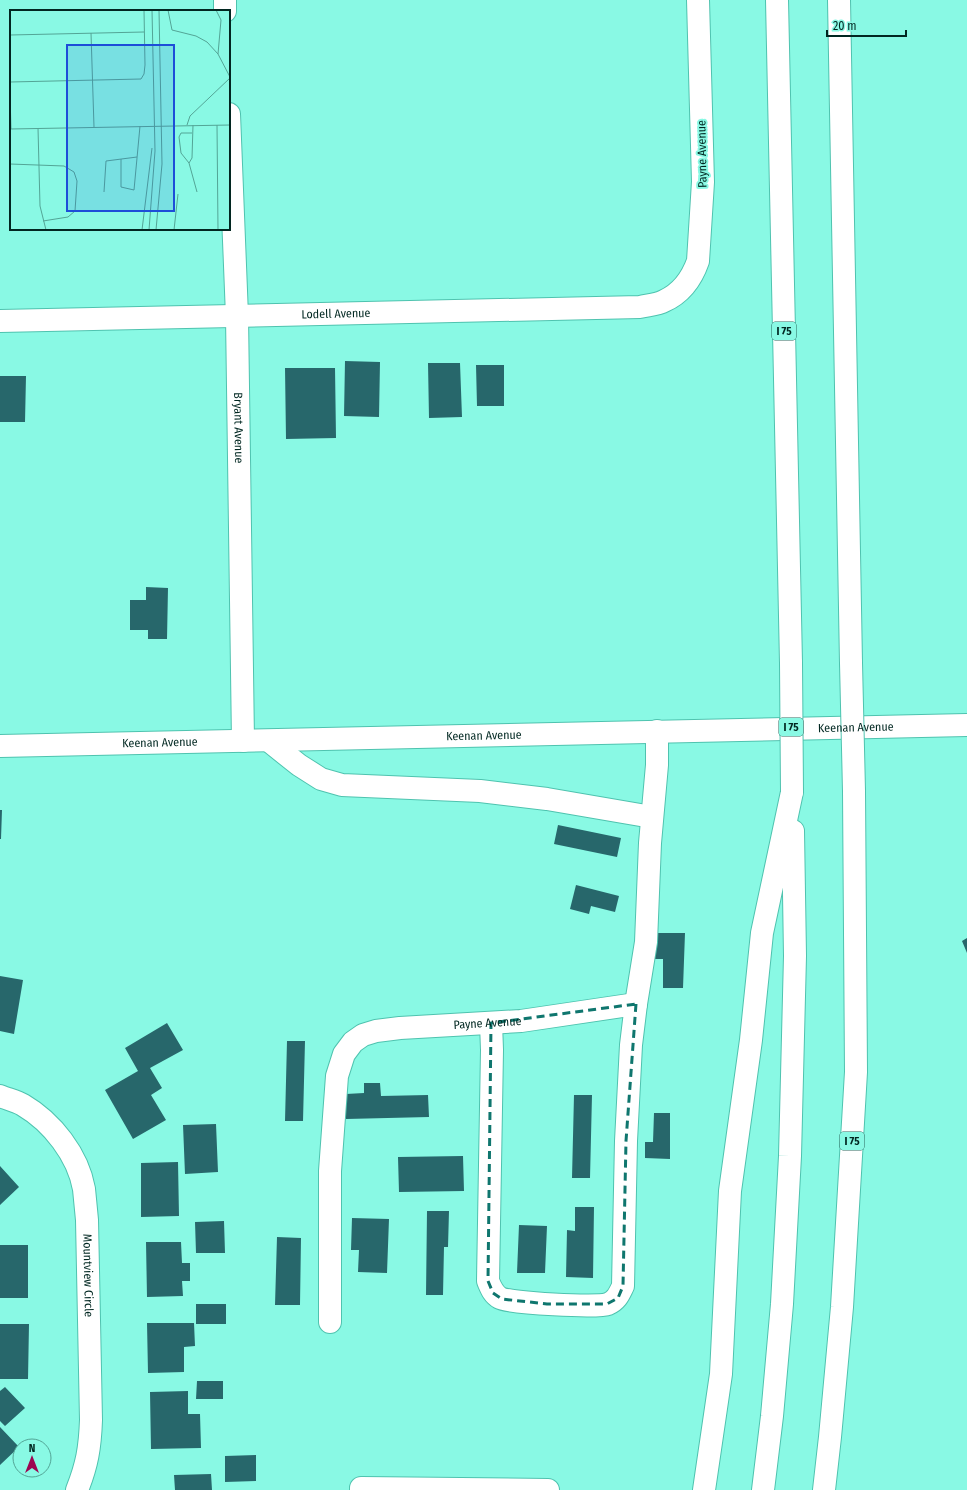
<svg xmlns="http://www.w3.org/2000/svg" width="967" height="1490" font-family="'Fira Sans Condensed',sans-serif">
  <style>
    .building { fill: #27676b }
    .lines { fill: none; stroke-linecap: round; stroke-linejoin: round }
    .minor-casing { stroke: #4fc3af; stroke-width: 24 }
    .highway-casing { stroke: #4fc3af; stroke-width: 24 }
    .minor { stroke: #fff; stroke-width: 22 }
    .highway { stroke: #fff; stroke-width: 22 }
    .highway-bridge-casing { stroke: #4fc3af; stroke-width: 24; stroke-linecap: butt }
    .highway-bridge { stroke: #fff; stroke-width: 22 }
    .marked { fill: none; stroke: #0f766e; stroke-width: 3; stroke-dasharray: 8 5; stroke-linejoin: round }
    .labels { text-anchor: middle; stroke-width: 4; stroke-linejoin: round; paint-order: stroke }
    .shield { fill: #89f9e4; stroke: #2a665c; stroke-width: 1 }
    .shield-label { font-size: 11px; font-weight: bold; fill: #012721 }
    .street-label { font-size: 12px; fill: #012721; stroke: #89f9e4 }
    .inset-road { fill: none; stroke: #53a596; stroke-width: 1 }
    .view { fill: #1d4ed8; fill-opacity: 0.15; stroke: #1d4ed8; stroke-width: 2 }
    .inset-edge { fill: none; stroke: #012721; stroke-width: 2 }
  </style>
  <rect width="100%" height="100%" fill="#89f9e4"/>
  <path class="building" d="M345 361 380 362 379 417 344 416Z
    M428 363H460L462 417 429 418Z
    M476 365H504V406H477Z
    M285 368H335L336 438 286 439Z
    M0 376H26L25 422H0Z
    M146 587 168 588 167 639H148V630H130V600H146Z
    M0 810H2L1 839H0Z
    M558 825 621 838 617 857 554 844Z
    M576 885 619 896 615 912 591 906 589 914 570 909Z
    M654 933H685L683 988H663V959H653Z
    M967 938V953L962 941Z
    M0 976 23 980 14 1034 0 1031Z
    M167 1023 183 1050 150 1068 162 1088 151 1095 166 1120 133 1139 105 1090 138 1071 125 1048Z
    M287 1041H305L303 1121H285Z
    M364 1083H380L381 1096 428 1095 429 1117 346 1119V1094L364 1093Z
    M574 1095H592L590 1178H572Z
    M654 1113H670V1159L645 1158V1142H653Z
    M216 1124 218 1172 185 1174 183 1125Z
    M463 1156 464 1191 399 1192 398 1157Z
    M178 1162 179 1216 141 1217V1163Z
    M0 1166 19 1187 0 1205Z
    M575 1207H594L593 1278 566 1277 567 1230 575 1231Z
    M427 1211H449L448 1247H444L443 1295H426Z
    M352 1218 389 1219 387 1273 358 1272 359 1250H351Z
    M224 1221 225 1253H196L195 1222Z
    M519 1225 547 1226 545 1273H517Z
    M277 1237 301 1238 300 1305H275Z
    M146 1242H181L182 1263H190V1281H182L183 1296 147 1297Z
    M0 1245H28V1298H0Z
    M196 1304H226V1324H196Z
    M147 1323H194L195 1346 184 1347V1372L148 1373Z
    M0 1324H29L28 1379H0Z
    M197 1381H223V1399H196Z
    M5 1387 25 1408 5 1426 0 1421V1391Z
    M188 1391V1414H200L201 1448 151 1449 150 1392Z
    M0 1427 19 1447 0 1465Z
    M256 1455V1481L225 1482V1456Z
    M211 1474 212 1490H175L174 1475Z"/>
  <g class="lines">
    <defs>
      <g id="minor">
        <path d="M225 0V11"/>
        <path id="s1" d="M229 114 237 316 243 741"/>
        <path id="s2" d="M0 321 640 307C647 305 657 305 664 301 682 293 692 278 698 261L703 182 698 0"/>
        <path d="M269 741 299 765 321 779 342 785 480 791 547 799 652 817"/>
        <path id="s3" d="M0 746 967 725"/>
        <path d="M491 1023 492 1050 488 1281C491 1288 493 1294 500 1298 509 1303 598 1308 608 1304 617 1300 619 1294 623 1286L626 1141 631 1045 636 1004 646 942 650 843 657 765V731"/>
        <path id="s4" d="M0 1096C7 1099 16 1101 23 1105 52 1122 78 1155 84 1189 85 1199 86 1210 87 1220L91 1420C90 1448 87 1465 77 1490"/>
        <path id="s5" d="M330 1322V1171L337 1076 344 1054 353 1042 363 1035 376 1031 400 1028 521 1021 636 1004"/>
        <path d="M361 1490V1488L548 1490"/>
      </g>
      <path id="highway" d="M777 0 791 663
        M839 0 851 663
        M704 1490 721 1374 730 1191 751 1040 762 933 792 792
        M763 1490 772 1416 782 1304 790 1156 795 956 793 831
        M824 1490 830 1437 842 1307 856 1072 854 791"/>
    </defs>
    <use href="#minor" class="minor-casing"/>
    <use href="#highway" class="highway-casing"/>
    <use href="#minor" class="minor"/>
    <use href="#highway" class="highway"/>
    <defs>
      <path id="highway-bridge" d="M791 663 792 792
        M851 663 854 791"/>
    </defs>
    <use href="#highway-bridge" class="highway-bridge-casing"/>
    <use href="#highway-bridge" class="highway-bridge"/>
  </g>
  <path class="marked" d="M636 1004 626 1141 623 1286 618 1298 607 1304H547L502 1299 493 1293 488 1281 491 1023Z"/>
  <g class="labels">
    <g class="shield">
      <rect x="772" y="322" width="24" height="18" rx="3"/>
      <rect x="779" y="718" width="24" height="18" rx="3"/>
      <rect x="840" y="1132" width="24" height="18" rx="3"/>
    </g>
    <g class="shield-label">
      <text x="784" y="335">I 75</text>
      <text x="791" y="731">I 75</text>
      <text x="852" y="1145">I 75</text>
    </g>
    <g class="street-label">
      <text transform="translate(702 154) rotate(-91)" y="4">Payne Avenue</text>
      <text dy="4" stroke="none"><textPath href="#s2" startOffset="336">Lodell Avenue</textPath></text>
      <text dy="4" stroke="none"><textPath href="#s1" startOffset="314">Bryant Avenue</textPath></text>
      <text dy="4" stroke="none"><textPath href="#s3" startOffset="856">Keenan Avenue</textPath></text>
      <text dy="4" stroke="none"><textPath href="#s3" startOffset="484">Keenan Avenue</textPath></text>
      <text dy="4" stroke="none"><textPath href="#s3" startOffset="160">Keenan Avenue</textPath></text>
      <text dy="4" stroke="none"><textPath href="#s5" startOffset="422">Payne Avenue</textPath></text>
      <text dy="4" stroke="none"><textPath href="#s4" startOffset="218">Mountview Circle</textPath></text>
    </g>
  </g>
  <g transform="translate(10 10)">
    <rect width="220" height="220" fill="#89f9e4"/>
    <path class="inset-road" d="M158 0 162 20 186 26 197 32 208 44 220 67M206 0 211 10 208 44M81 23 84 117M0 25 134 22M0 72 131 69 134 64 135 55 134 0M0 85 1 119M177 115 180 106 220 68M183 115 182 148 179 153 187 182M207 115 208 220M28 118 30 196 36 220M0 119 220 115M111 149V177L124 180 130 116M179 153 171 143 169 127 171 123H182M0 154 54 156 64 162 67 171 65 201 58 207 33 211M94 182 96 151 127 147M132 220 142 138M139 220 145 141 142 0M146 220 152 154 149 0M164 220 168 184"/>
    <path class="view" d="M57 35H164V201H57Z"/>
    <rect width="220" height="220" class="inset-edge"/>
  </g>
  <g transform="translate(32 1458)"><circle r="19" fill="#89f9e4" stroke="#53a596"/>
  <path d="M0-3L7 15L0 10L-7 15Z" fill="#9c0551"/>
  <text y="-6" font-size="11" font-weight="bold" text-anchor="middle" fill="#012721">N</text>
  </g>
  <path d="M827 30v6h79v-6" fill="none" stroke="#012721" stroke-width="2"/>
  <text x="833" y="30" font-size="12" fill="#012721" stroke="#89f9e4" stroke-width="3" paint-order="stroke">20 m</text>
</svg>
